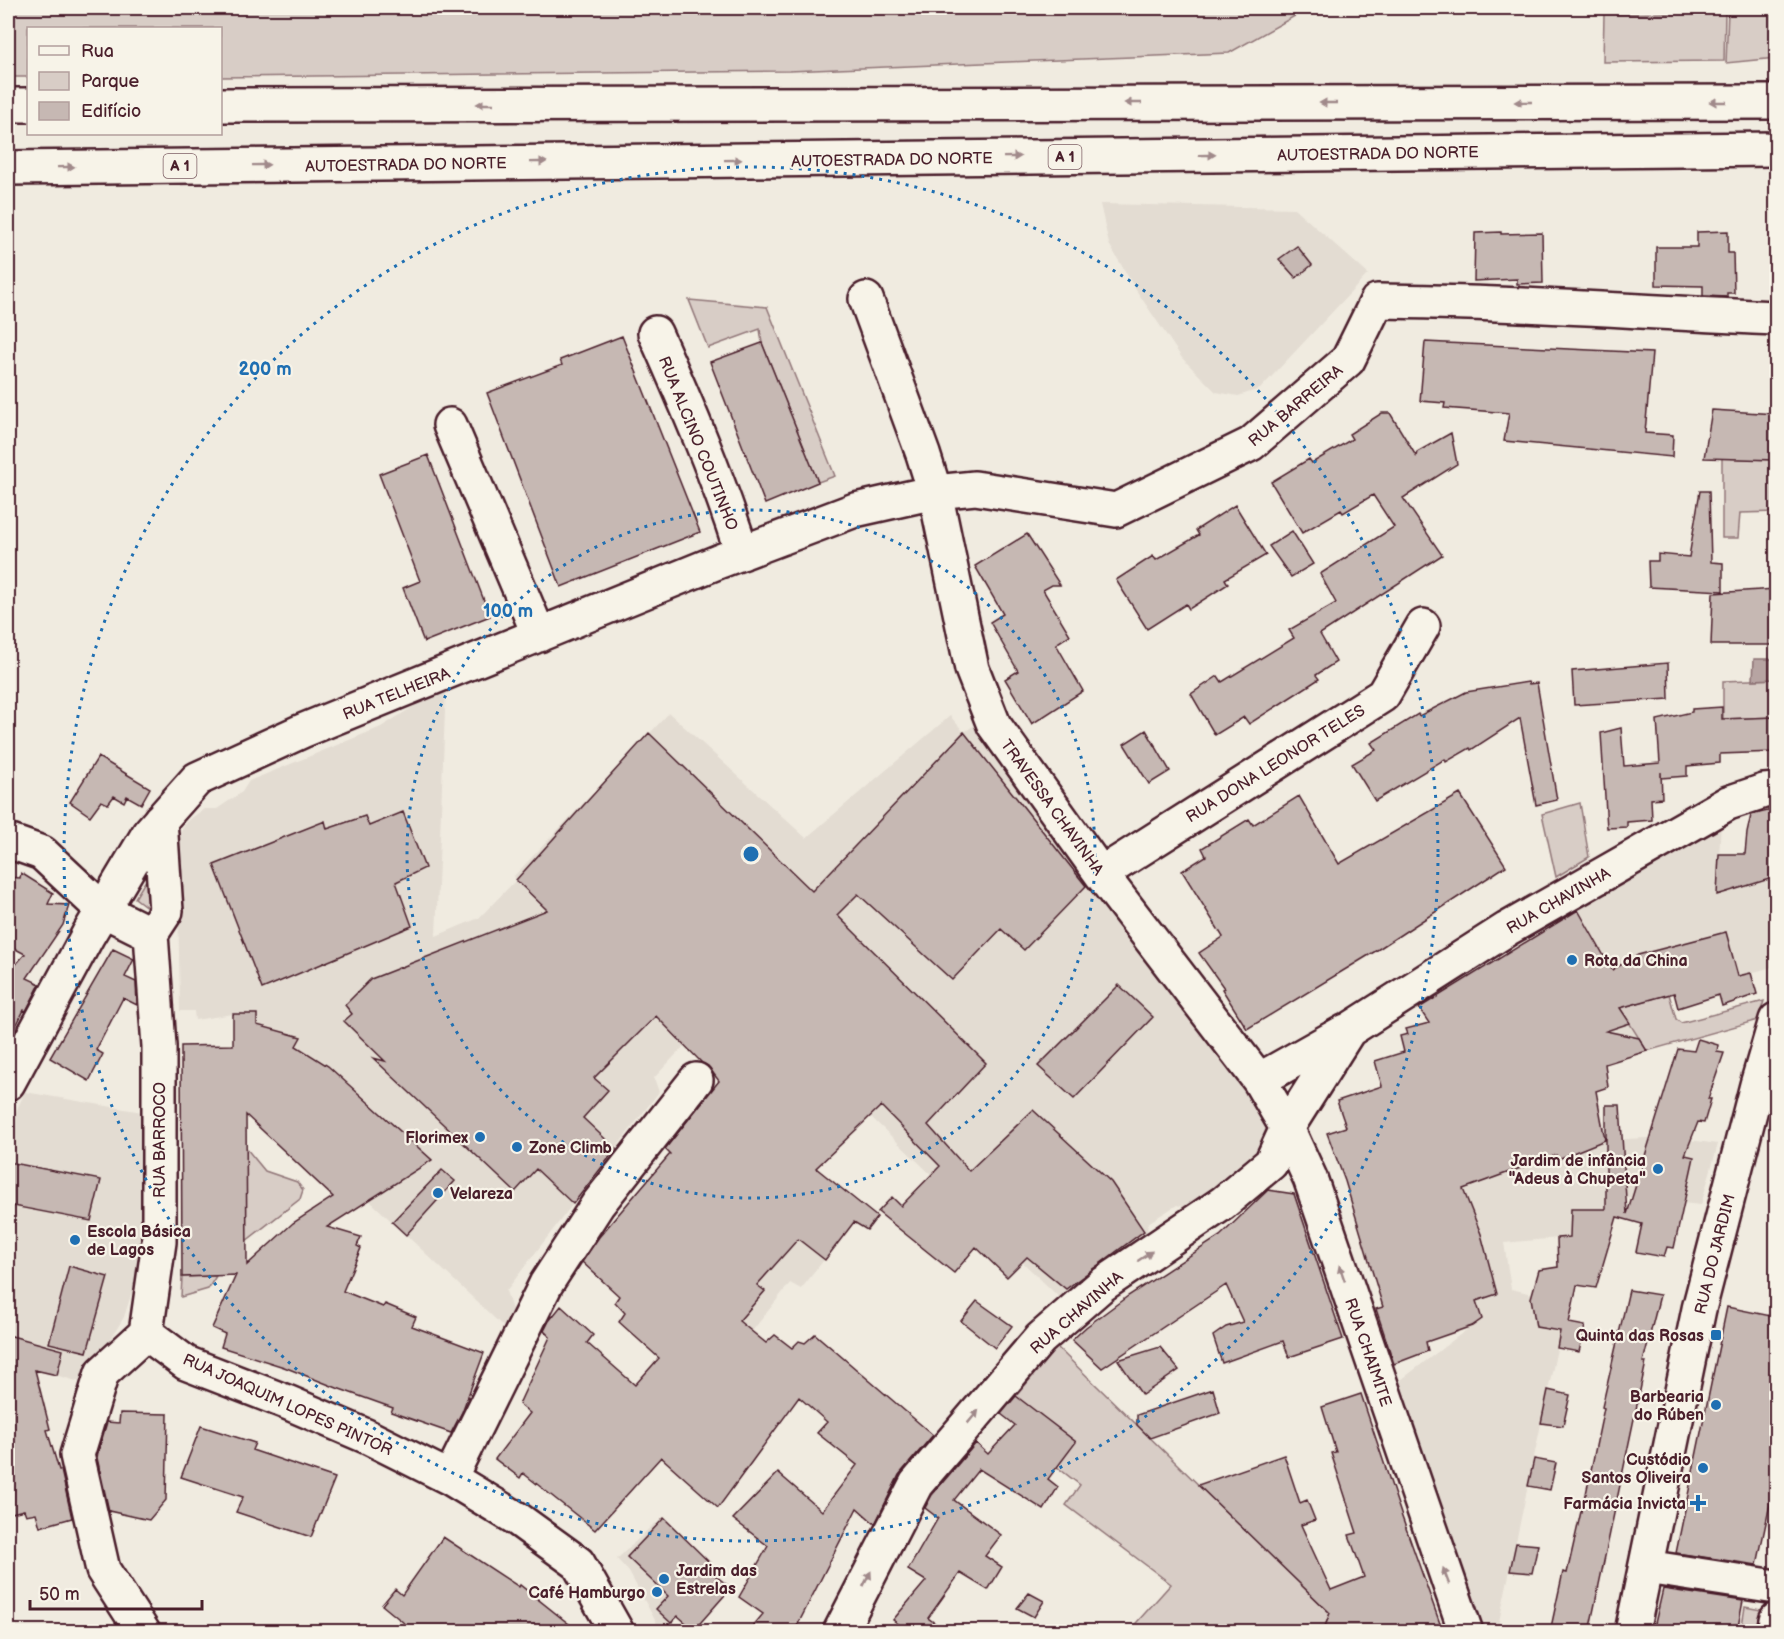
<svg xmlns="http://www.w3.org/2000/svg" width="1784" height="1639" font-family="'Balsamiq Sans',sans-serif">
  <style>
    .built { fill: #e3dcd2 }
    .green { fill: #d8cdc6; stroke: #917678; stroke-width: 1.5 }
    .water { fill: #b7a4a2; stroke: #8b6f72; stroke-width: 1.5 }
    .building { fill: #c6b8b3; stroke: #4a1f2b; stroke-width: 1.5; fill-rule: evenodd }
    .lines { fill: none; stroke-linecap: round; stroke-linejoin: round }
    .minor-casing { stroke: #4a1f2b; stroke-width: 38 }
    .major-casing { stroke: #4a1f2b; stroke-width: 38 }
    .highway-casing { stroke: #4a1f2b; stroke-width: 38 }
    .minor { stroke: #f7f3e8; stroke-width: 33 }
    .major { stroke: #f7f3e8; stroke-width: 33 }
    .highway { stroke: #f7f3e8; stroke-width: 33 }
    .oneway { fill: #a0898a }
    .ring { fill: none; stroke: #1f6fb2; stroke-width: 3; stroke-dasharray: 3 6 }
    .poi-dot { fill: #1f6fb2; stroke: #f7f3e8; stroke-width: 2 }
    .labels { text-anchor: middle; stroke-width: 4.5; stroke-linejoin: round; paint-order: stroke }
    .shield { fill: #f7f3e8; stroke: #7e5f64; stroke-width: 1.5 }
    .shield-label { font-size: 15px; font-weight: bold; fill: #4a1f2b }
    .street-label { font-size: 16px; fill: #4a1f2b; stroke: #f7f3e8 }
    .poi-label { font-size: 16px; font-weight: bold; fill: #4a1f2b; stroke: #f7f3e8; text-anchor: end }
    .centre { fill: #1f6fb2; stroke: #f7f3e8; stroke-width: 3 }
    .ring-label { font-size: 18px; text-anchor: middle; font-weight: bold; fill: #1f6fb2; stroke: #f7f3e8; stroke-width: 4.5; stroke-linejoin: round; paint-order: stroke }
  </style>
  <rect width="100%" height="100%" fill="#f0ebe0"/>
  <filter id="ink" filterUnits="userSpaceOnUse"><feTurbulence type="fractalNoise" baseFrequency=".0167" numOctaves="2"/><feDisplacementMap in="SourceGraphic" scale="12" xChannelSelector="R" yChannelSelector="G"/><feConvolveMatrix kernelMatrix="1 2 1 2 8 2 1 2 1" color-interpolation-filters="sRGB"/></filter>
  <g filter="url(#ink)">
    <path class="built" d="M1100 204 1294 208 1368 274 1260 389 1238 396 1216 392 1182 358 1136 290 1109 244Z
      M446 686 436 936 479 918 516 880 514 876 669 713 806 838 950 716 964 732 975 725 1262 1107 1267 1127 1261 1146 1228 1179 1190 1209 1177 1205 1148 1223 1146 1240 1062 1300 870 1116 816 1168 865 1208 801 1289 790 1283 742 1344 709 1381 719 1081 685 1045 654 1078 659 1092 506 1291 514 1316 508 1331 369 1200 257 1027V1014H233L195 1020 194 1011H180L177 839 186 822 204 809H217L242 792 249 781 381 727Z
      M1721 821 1717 895 1776 877V966L1620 1008 1647 1051 1591 1069 1606 1140 1668 1137 1718 1144 1701 1205 1606 1195V1209L1570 1237 1504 1243 1511 1289 1567 1302 1497 1631H1482L1397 1383 1482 1318 1414 1125 1526 1087 1461 981Z
      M25 1092 142 1112 141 1264 124 1317 84 1383 8 1362V1129Z
      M655 1523 709 1565 689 1587 694 1592 661 1631 629 1572 617 1559Z"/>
    <path class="green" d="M8 8H1309L1229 53 789 71 221 77 220 28H28V77H8Z
      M1776 8V58L1726 63 1728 11Z
      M1725 12 1724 61 1603 62 1604 14Z
      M689 300 767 307 835 476 818 482 762 343 760 329 708 348Z
      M1722 458 1776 460V512L1740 513 1738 538H1722Z
      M1776 679V717L1723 719V681Z
      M1580 803 1589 857 1556 877 1542 814Z
      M155 865 156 914 135 898Z
      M1669 994 1676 1019 1681 1023 1764 1001 1758 1020 1647 1051 1620 1008Z
      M246 1148 265 1171 297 1182 303 1190 300 1199 246 1241Z
      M216 1276 208 1289 181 1297 182 1277Z
      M1057 1347 1330 1613 1323 1631H1129L1171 1584 1066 1505 1080 1485 1057 1467 1016 1396Z
      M1745 1607 1772 1612 1768 1631 1741 1632Z"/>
    <path class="water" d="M1754 659H1776V679L1753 680Z"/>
    <path class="building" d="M1728 231V253H1733L1734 293H1727V297L1703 296V286L1656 285V247H1697V232Z
      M1501 232V234L1542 233 1543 283 1517 284V279L1474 281 1475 233Z
      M1297 246 1312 265 1296 278 1279 259Z
      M622 336 700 532 561 587 487 393 562 365 560 360Z
      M1425 342 1652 353 1645 433 1673 435 1672 457 1504 441 1509 413 1444 408 1445 403 1420 401Z
      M762 343 818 482 765 504 710 362Z
      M1712 410 1776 414V460L1704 458Z
      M1382 413H1390L1416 456 1417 452 1451 433 1457 464 1403 498 1442 555 1320 634 1336 662 1316 675 1319 679 1249 724 1244 717 1215 735 1191 694 1218 676 1222 682 1294 638 1289 630 1336 603 1320 574 1394 527 1373 495 1343 513 1341 510 1302 533 1271 482 1309 459 1312 463 1352 439 1349 434Z
      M428 455 490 616 424 642 403 588 420 581 379 474Z
      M1700 491H1709L1711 562 1723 563V591L1649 587 1648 561H1658V554L1689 557Z
      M1235 505 1266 555 1225 579 1228 584 1189 609 1186 604 1147 629 1116 580 1153 556 1156 560 1199 535 1196 530Z
      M1292 531 1313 564 1291 577 1269 546Z
      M1027 534 1060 585H1052L1043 590 1070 635 1056 644 1083 691 1032 724 1005 679 1018 671 990 622 1003 614 975 566Z
      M1776 589V645H1711L1713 593Z
      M1668 663 1669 699 1574 705 1572 671Z
      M1528 682 1529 684 1537 683 1557 800 1536 805 1520 718 1471 750 1470 748 1446 762 1445 759 1375 801 1352 764 1376 750 1371 743 1418 714 1419 716 1466 692Z
      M1722 707V719L1776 717V752L1720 754V763L1687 766V776L1661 778V772L1662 798 1651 799 1652 820 1627 822V827L1607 828 1601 733 1621 728 1624 766 1660 763 1657 720 1692 712V709Z
      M1146 730 1170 771 1149 784 1124 744Z
      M964 732 1086 886 1024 950 1001 929 952 980 858 894 837 915 986 1063 928 1125 969 1171 1033 1110 1111 1182 1144 1231 1066 1289 1027 1257 1007 1277 976 1247 954 1273 878 1212 892 1197 901 1206 940 1166 881 1106 816 1168 877 1217 867 1230 854 1222 825 1260 798 1239 757 1285 765 1291 739 1321 766 1343 775 1335 792 1348 799 1341 805 1343 815 1334 933 1435 899 1475 875 1524 857 1508 794 1632H748L763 1614 739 1597 768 1546 733 1519 778 1473 822 1511 857 1465 817 1433 827 1422 799 1397 718 1508 661 1457 595 1530 523 1473 520 1478 495 1459 530 1413 519 1404 550 1337 544 1331 549 1321 561 1306 593 1335 587 1343 635 1385 659 1358 619 1322 625 1313 615 1302 619 1296 582 1262 599 1237 670 1154 665 1149 719 1081 708 1066 702 1063 656 1016 594 1078 608 1090 583 1118 616 1149 573 1204 536 1169 515 1192 373 1058 385 1061 344 1021 352 1014 345 1005 371 979 547 910 516 880 649 733 812 891Z
      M98 757 150 788 141 804 127 796 124 802 114 796 108 804 101 801 90 816 70 802Z
      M1460 794 1506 866 1374 952 1247 1029 1222 989 1224 988 1199 953 1223 937 1182 871 1206 856 1202 848 1249 819 1253 825 1299 796 1339 864Z
      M1776 809V877L1717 895 1719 854H1745L1747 833 1751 815Z
      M403 812 425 868 396 882 412 926 262 989 214 865 325 821 327 829 365 816 369 826Z
      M21 873 53 893 48 904 69 905 63 925 27 978 40 984 26 1011 24 1010 8 1042V968L11 970 25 954 8 945V877L20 878Z
      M1578 910 1612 970 1638 955 1726 932 1738 976 1751 973 1757 994 1722 1006 1719 995 1678 1008 1674 993 1620 1008 1630 1023 1606 1031 1639 1038 1647 1051 1605 1064 1608 1087 1596 1091 1605 1140 1558 1159 1556 1155 1463 1189 1481 1234 1497 1294 1476 1301 1482 1319 1472 1326 1426 1342 1428 1351 1394 1364 1376 1309 1383 1307 1345 1181 1327 1133 1346 1127 1337 1101 1382 1086 1375 1061 1404 1052 1400 1036 1408 1034 1406 1029 1429 1023 1419 1008Z
      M113 949 134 959 125 977 136 982 137 1005 123 998 96 1050 103 1054 89 1081 50 1058Z
      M1119 985 1153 1017 1074 1099 1038 1066Z
      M233 1014H257V1025L301 1037 296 1046 328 1066 432 1160 327 1227 361 1237 357 1246 361 1248 343 1291 383 1307 385 1304 416 1317 412 1326 484 1353 462 1412 451 1433 391 1412 393 1408 337 1388 284 1367 221 1347 225 1334 212 1328 236 1275 182 1277 181 1046 233 1045ZM246 1115 333 1197 293 1223 247 1265Z
      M1698 1039 1718 1045 1717 1052 1724 1053 1708 1099H1711L1704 1123 1698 1122 1685 1155 1694 1157 1674 1248 1667 1247 1664 1257 1636 1252 1642 1224 1617 1217 1596 1288 1577 1285 1569 1323 1585 1326 1579 1352 1557 1348 1560 1331 1536 1327 1531 1298 1539 1270 1558 1267 1557 1238 1570 1237 1571 1209H1606V1105H1620L1627 1214 1678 1049 1694 1051Z
      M8 1162 101 1180 91 1221 8 1205Z
      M442 1170 455 1181 406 1235 392 1222Z
      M1268 1190 1294 1194 1343 1339 1289 1357 1283 1341 1222 1363 1213 1336 1226 1327 1243 1322 1226 1285 1102 1368 1072 1340 1086 1327 1128 1296 1220 1236Z
      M69 1266 108 1277 87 1352 49 1343Z
      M1629 1290 1660 1295 1643 1362H1646L1589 1632H1550L1563 1572 1567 1573 1585 1494H1586L1604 1408 1602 1407Z
      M977 1301 1012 1326 995 1348 961 1321Z
      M1727 1307 1776 1317V1476L1757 1565 1676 1553Z
      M8 1335 63 1350 57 1375 35 1370 50 1429 47 1430 59 1470H61L72 1518 40 1527 36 1513 26 1515 24 1510 8 1514V1462L15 1459 8 1429Z
      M1160 1347 1179 1370 1142 1395 1118 1360Z
      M1213 1389 1220 1413 1150 1438 1137 1425V1415Z
      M1548 1390 1570 1395 1563 1426 1541 1423Z
      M1361 1394 1402 1517 1443 1632H1323L1330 1613 1198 1485 1284 1455 1300 1503 1307 1500 1315 1520 1301 1525 1331 1590 1364 1577 1349 1535 1357 1533 1331 1453 1336 1452 1322 1407Z
      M1016 1396 1076 1442 1048 1479 1058 1487 1044 1510 979 1469 954 1500 1001 1535 985 1556 1002 1567 988 1590 960 1573 928 1618 947 1632H909L893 1620 926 1581 908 1570 938 1518 925 1508 932 1495 976 1443 988 1454 1015 1425 1001 1414Z
      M120 1413 168 1414 166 1500 149 1520 109 1511 97 1458 98 1452 107 1422 119 1423Z
      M201 1426 255 1443 252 1450 335 1478 311 1537 236 1512 243 1497 181 1477Z
      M1534 1459 1556 1463 1550 1490 1528 1486Z
      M664 1518 710 1563 706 1568 731 1588 694 1630 678 1616 671 1623 656 1609 668 1596 627 1557Z
      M443 1537 519 1587 520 1585 579 1632H415L382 1605 395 1589 402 1595Z
      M1516 1543 1538 1545 1532 1573 1510 1571Z
      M1663 1589 1743 1601 1737 1632H1653Z
      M1029 1593 1044 1601 1034 1617 1017 1608Z"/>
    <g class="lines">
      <defs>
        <path id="minor" d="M866 299 923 454 935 492 972 669 994 725 1101 874 1259 1080 1287 1128 1310 1178 1466 1632
          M655 333C687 405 718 477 742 553
          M450 425 539 635
          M8 841 42 853 103 910 151 934 159 1046V1242L146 1333 102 1373 77 1455 103 1570 143 1632
          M1101 874 1383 695 1423 626
          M151 934 166 911 160 820
          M1259 1080 1346 1031
          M8 1083 88 935 149 833 197 779 302 731 720 561 855 510 935 492 975 488 1116 510 1251 444 1348 360 1377 301C1510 302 1643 312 1776 318
          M146 1333 186 1363 289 1403 366 1436 450 1478 516 1518 578 1563 617 1632
          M450 1478 546 1284 598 1204 696 1080
          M1646 1567 1776 1587
          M840 1632 916 1484 1040 1339 1102 1285 1223 1203 1271 1163 1287 1128 1349 1030 1507 929 1728 803 1764 791 1776 790
          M1774 1632 1776 1620"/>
        <path id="major" d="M1632 1632 1699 1309 1757 1085 1776 1020"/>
        <path id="highway" d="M8 105H28
          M220 105 1776 102
          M8 168 1776 149"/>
      </defs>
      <use href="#minor" class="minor-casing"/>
      <use href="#major" class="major-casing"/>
      <use href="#highway" class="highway-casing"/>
      <use href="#minor" class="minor"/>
      <use href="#major" class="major"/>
      <use href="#highway" class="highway"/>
    </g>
    <defs><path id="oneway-solid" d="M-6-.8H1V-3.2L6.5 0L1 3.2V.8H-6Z" transform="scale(1.5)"/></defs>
    <g class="oneway">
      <use href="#oneway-solid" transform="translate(1523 102) rotate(180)"/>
      <use href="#oneway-solid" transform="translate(1718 102) rotate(180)"/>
      <use href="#oneway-solid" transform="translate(1133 103) rotate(180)"/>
      <use href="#oneway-solid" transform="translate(1328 103) rotate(180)"/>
      <use href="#oneway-solid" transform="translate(485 104) rotate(180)"/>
      <use href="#oneway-solid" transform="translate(1207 155) rotate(-1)"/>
      <use href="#oneway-solid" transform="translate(1012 157) rotate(-1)"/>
      <use href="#oneway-solid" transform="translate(733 160) rotate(-1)"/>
      <use href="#oneway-solid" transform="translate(538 162) rotate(-1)"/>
      <use href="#oneway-solid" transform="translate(261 165) rotate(-1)"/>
      <use href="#oneway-solid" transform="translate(66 167) rotate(-1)"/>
      <use href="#oneway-solid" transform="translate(1145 1256) rotate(-34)"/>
      <use href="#oneway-solid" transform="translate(1342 1273) rotate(-109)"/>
      <use href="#oneway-solid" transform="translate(973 1417) rotate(-50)"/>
      <use href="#oneway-solid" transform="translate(1446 1576) rotate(-110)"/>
      <use href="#oneway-solid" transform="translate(867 1579) rotate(-63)"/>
    </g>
  </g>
  <g class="ring">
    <circle cx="751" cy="854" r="344"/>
    <circle cx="751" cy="854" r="687"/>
  </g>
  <g class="poi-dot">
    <circle cx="1572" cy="960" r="6"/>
    <circle cx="480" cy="1137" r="6"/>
    <circle cx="517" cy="1147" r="6"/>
    <circle cx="1658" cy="1169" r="6"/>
    <circle cx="438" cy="1193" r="6"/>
    <circle cx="75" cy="1240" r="6"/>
    <rect x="1710" y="1329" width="12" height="12" rx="3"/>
    <circle cx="1716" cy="1405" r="6"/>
    <circle cx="1703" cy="1468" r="6"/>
    <path d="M1695 1494h6v6h6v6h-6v6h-6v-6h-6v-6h6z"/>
    <circle cx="664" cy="1579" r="6"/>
    <circle cx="657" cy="1592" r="6"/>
  </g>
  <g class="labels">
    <g class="shield">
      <rect x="1048.5" y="145" width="33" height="24" rx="4.5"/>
      <rect x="163.5" y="154" width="33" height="24" rx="4.5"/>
    </g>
    <g class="shield-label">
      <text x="1065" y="162">A 1</text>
      <text x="180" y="171">A 1</text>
    </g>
    <g class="street-label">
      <text transform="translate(1378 153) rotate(-1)" y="6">AUTOESTRADA DO NORTE</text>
      <text transform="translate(892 159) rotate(-1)" y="6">AUTOESTRADA DO NORTE</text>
      <text transform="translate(406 164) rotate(-1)" y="6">AUTOESTRADA DO NORTE</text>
      <text transform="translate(1295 405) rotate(-40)" y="6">RUA BARREIRA</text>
      <text transform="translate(699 443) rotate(68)" y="6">RUA ALCINO COUTINHO</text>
      <text transform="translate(396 693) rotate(-22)" y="6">RUA TELHEIRA</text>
      <text transform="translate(1275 763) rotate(-32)" y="6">RUA DONA LEONOR TELES</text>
      <text transform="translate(1053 807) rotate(54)" y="6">TRAVESSA CHAVINHA</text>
      <text transform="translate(1558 900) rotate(-30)" y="6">RUA CHAVINHA</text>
      <text transform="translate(159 1140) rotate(-90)" y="6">RUA BARROCO</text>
      <text transform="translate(1714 1254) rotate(-76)" y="6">RUA DO JARDIM</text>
      <text transform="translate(1076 1312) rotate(-41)" y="6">RUA CHAVINHA</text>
      <text transform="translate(1369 1352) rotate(71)" y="6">RUA CHAIMITE</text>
      <text transform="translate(288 1404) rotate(24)" y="6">RUA JOAQUIM LOPES PINTOR</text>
    </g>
    <g class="poi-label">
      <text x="1584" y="966" text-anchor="start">Rota da China</text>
      <text x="468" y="1143">Florimex</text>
      <text x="529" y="1153" text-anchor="start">Zone Climb</text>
      <text x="1646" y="1166">Jardim de infância<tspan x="1646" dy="18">"Adeus à Chupeta"</tspan></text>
      <text x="450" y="1199" text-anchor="start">Velareza</text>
      <text x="87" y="1237" text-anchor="start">Escola Básica<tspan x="87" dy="18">de Lagos</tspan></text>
      <text x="1704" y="1341">Quinta das Rosas</text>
      <text x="1704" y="1402">Barbearia<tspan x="1704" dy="18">do Rúben</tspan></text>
      <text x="1691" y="1465">Custódio<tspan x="1691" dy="18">Santos Oliveira</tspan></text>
      <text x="1686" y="1509">Farmácia Invicta</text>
      <text x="676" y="1576" text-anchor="start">Jardim das<tspan x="676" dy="18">Estrelas</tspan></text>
      <text x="645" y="1598">Café Hamburgo</text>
    </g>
  </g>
  <circle cx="751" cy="854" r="9" class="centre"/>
  <g class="ring-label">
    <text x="265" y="375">200 m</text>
    <text x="508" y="617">100 m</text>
  </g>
  <rect width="1784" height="1639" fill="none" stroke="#f7f3e8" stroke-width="30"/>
  <rect x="15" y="15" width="1754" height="1609" fill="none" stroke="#4a1f2b" stroke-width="2" filter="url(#ink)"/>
  <rect x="27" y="27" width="195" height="108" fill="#f7f3e8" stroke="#b29e9c" stroke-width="1.5"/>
  <rect x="39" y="46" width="30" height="9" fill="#f7f3e8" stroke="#b29e9c" stroke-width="1.5"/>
  <text x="81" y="57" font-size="18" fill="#4a1f2b">Rua</text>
  <rect x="39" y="72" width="30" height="18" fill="#d8cdc6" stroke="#b29e9c" stroke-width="1.5"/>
  <text x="81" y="87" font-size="18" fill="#4a1f2b">Parque</text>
  <rect x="39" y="102" width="30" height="18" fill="#c6b8b3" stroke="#b29e9c" stroke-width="1.5"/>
  <text x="81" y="117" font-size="18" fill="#4a1f2b">Edifício</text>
  <path d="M30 1600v9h172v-9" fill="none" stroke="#4a1f2b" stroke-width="3"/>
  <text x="39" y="1600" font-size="18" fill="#4a1f2b" stroke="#f7f3e8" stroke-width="4.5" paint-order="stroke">50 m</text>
</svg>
